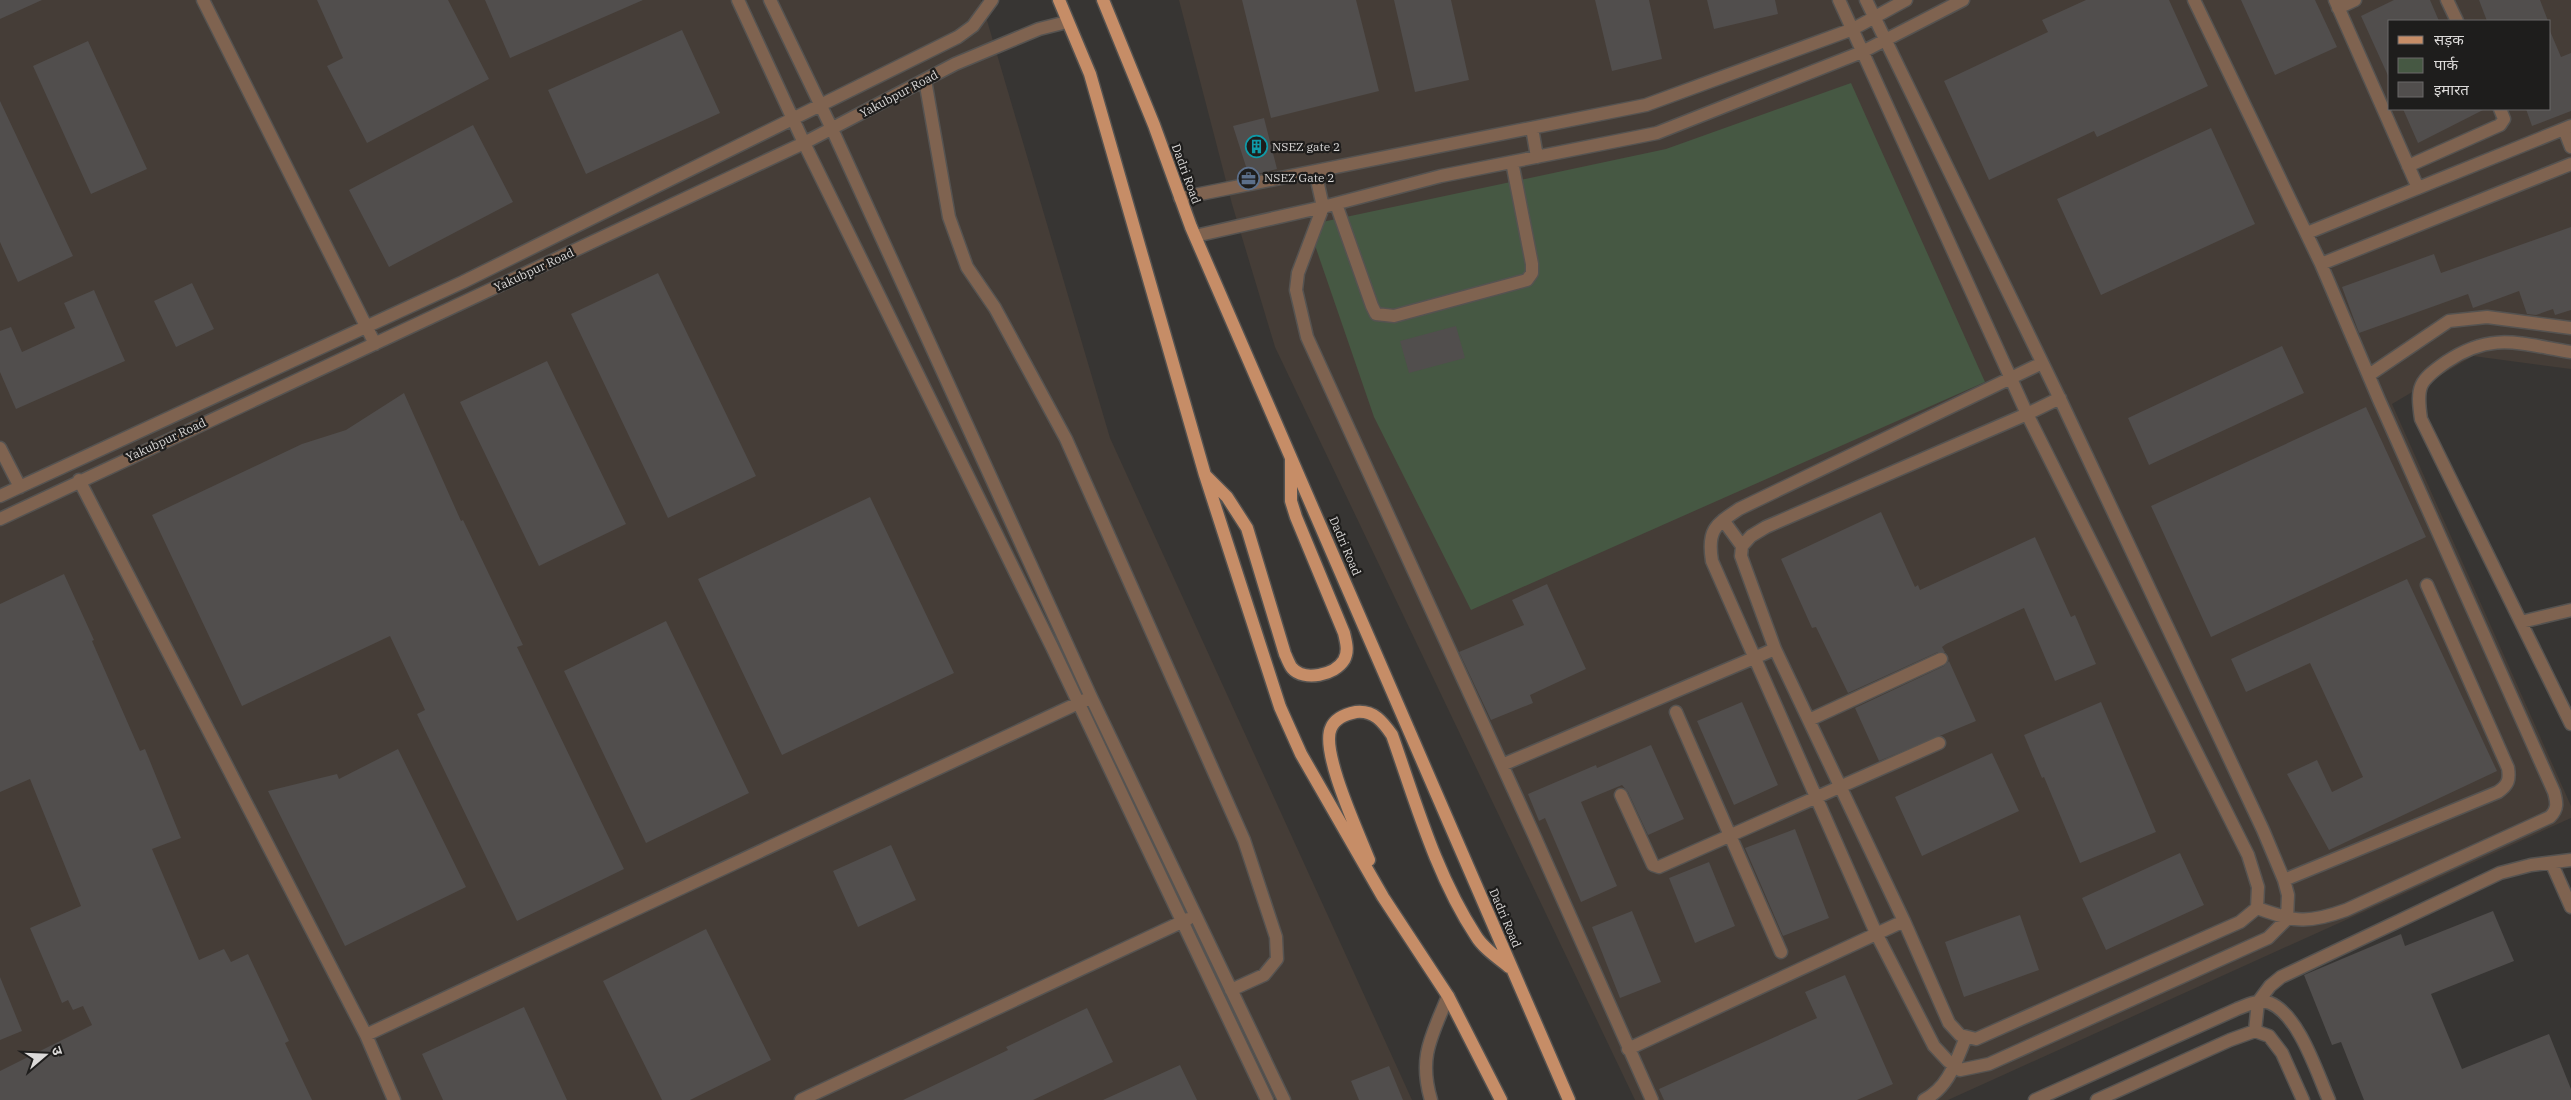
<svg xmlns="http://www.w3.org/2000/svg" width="2571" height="1100" font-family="'IBM Plex Serif','Noto Sans Devanagari',serif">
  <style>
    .built { fill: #453d37; fill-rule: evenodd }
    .green { fill: #465843 }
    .building { fill: #514e4d }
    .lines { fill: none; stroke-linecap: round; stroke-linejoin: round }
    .minor-casing { stroke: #555351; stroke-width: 15 }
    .major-casing { stroke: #555351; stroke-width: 15 }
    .minor { stroke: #7f6350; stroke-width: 12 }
    .major { stroke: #c68d67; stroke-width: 12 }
    .labels { text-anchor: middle; stroke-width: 4.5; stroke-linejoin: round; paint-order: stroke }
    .street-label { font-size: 12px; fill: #dcdad9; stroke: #1e1d1c }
    .poi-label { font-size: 12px; fill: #dcdad9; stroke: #1e1d1c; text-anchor: start }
  </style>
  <rect width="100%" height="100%" fill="#373533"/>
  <path class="built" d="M0 0H981L1110 438 1412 1100H0Z
    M1179 0H2571V369L2473 356 2392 404 2571 806V818L1948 1100H1635L1275 347 1232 204ZM2390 21H2550V109H2390Z"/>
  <path class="green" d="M1851 83 1985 382 1471 610 1374 417 1308 225 1666 149Z"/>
  <path class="building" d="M0 0H42L0 19Z
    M317 0H448L489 79 367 143 327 66 343 58Z
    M485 0H643L510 58Z
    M1242 0H1356L1379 91 1271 118Z
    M1394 0H1451L1469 80 1415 92Z
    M1595 0H1649L1662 59 1612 71Z
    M1707 0H1775L1778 14 1714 29Z
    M2086 0H2169L2208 86 2097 137 2094 131 1989 180 1944 81 2048 32 2042 20Z
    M2241 0H2315L2337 47 2275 75Z
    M2394 0H2430L2439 21H2390V80L2361 16Z
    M2479 0H2540L2548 21H2487Z
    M682 30 720 113 586 174 548 90Z
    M2550 31 2561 57 2571 53V111L2532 126 2526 109H2550Z
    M88 41 147 169 91 194 33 66Z
    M0 101 73 256 18 282 0 242Z
    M2403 109H2485L2418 143Z
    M1264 118 1277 169 1249 176 1233 126Z
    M473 125 513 202 389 267 349 190Z
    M2211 128 2255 224 2101 295 2057 199Z
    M2571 227V310L2555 315 2553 309 2536 315 2527 314 2519 291 2473 308 2468 294 2359 333 2342 287 2434 254 2441 273Z
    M658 273 756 476 668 518 571 314Z
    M192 283 214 329 176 347 154 301Z
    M94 290 125 361 16 409 0 372V331L11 327 22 352 75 328 64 303Z
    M1456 326 1465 358 1409 373 1400 341Z
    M2282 346 2304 393 2149 465 2128 418Z
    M547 361 626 524 539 566 460 402Z
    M404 393 461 521 463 520 523 645 517 647 624 869 517 921 417 714 425 710 390 636 242 706 152 515 302 444 346 430Z
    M2366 407 2426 537 2211 637 2151 506Z
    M870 497 954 673 782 755 698 579Z
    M1881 512 1915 587 1918 585 1920 590 2035 537 2071 617 2075 615 2096 664 2055 681 2024 608 1946 644 1942 647 1945 652H1938L1848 693 1816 627 1812 628 1781 559Z
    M64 574 94 640 92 641 140 751 145 749 181 838 152 849 199 960 224 949 231 962 248 954 289 1041 285 1043 312 1100H0V1071L92 1025 83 1006 73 1010 68 1000 62 1003 30 928 81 906 30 779 0 792V604Z
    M2407 579 2497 771 2329 850 2287 774 2317 760 2332 792 2363 777 2310 663 2246 692 2231 659Z
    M1547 584 1586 669 1530 695 1533 703 1491 720 1459 652 1524 625 1512 600Z
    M666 621 749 793 646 843 564 671Z
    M1949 661 1976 721 1879 761 1855 708 1944 666Z
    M1742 702 1778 785 1734 805 1697 721Z
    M2101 702 2156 832 2080 863 2044 777 2042 778 2024 735Z
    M1651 745 1684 819 1648 835 1628 792 1622 785 1581 802 1617 886 1581 902 1545 818 1539 821 1528 794 1596 765 1597 768Z
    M398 749 466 887 345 946 268 791 337 774 339 779Z
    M1992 753 2019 811 1922 856 1895 797Z
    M1795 829 1829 918 1783 936 1745 848Z
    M891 845 916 900 858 927 833 871Z
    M2180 853 2204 905 2106 950 2082 898Z
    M1709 862 1735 926 1695 943 1669 878Z
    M1632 911 1661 982 1620 998 1592 927Z
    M2493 911 2514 961 2431 994 2462 1069 2549 1034 2571 1089V1100H2364L2341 1042 2332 1045 2304 975 2401 934 2405 946Z
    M2020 915 2039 970 1964 997 1945 942Z
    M706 929 771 1060 690 1100H662L603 981Z
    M1845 975 1893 1084 1857 1100H1664L1659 1089 1817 1018 1805 992Z
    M0 977 22 1031 0 1040Z
    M524 1007 567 1100H443L422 1054Z
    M1087 1008 1113 1062 1033 1100H903L1008 1050 1006 1047Z
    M1180 1065 1197 1100H1103Z
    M1389 1066 1403 1100H1359L1351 1081Z"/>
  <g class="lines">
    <defs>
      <path id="minor" d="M203 0 375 344
        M738 0 804 143 1052 647 1267 1100
        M770 0 832 129 1091 697 1284 1100
        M1839 0 2027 414 2248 855 2258 887 2257 908 2240 922 1976 1039 1960 1035 1949 1023 1904 921 1775 649 1741 556 1742 546 1751 536 1766 527 2027 414 2060 398
        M1866 0 2061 401 2263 830 2284 880 2288 895 2287 919 2268 938 1989 1064 1960 1070 1948 1061 1934 1046 1876 933 1712 561C1707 530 1715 525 1739 509L2042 363
        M2194 0 2321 264 2379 400 2554 792C2557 803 2558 809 2550 817L2346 910C2307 924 2296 922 2257 908
        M2335 0 2418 188
        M2447 0 2457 21
        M2338 8 2355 0
        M925 80 949 217 967 267 995 308 1066 439 1244 840 1276 937 1277 959 1264 975 1231 990
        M1532 128 1537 157
        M2564 129 2571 147
        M2408 166 2500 125 2504 119 2500 109
        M1315 171 1323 207 1298 273 1296 290 1307 337 1534 835 1652 1100
        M1180 198 1646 105 1853 29 1906 0
        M1336 204 1372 306 1376 314 1394 316 1527 280 1532 273V264L1512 162
        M2307 233 2571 126
        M1195 236 1323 207 1441 176 1657 133 1862 52 1963 0
        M2321 264 2571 164
        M2571 352C2520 344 2492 331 2446 362 2419 381 2416 386 2421 419L2571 724
        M2369 375 2449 321 2487 317 2571 328
        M0 448 20 487
        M79 480 366 1035 394 1100
        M0 496 463 282 958 37 973 26 992 0
        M0 519 804 143 955 64 1039 29 1067 22
        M1723 520 1742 546
        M2521 622 2571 610
        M1676 712 1781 952
        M1809 720 1941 659
        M1502 765 1775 649
        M1621 795 1653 865 1659 867 1939 743
        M2552 864 2571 907
        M2284 880 2498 792C2508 785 2510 780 2508 768L2427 585
        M2255 1031 2258 1002 2270 986 2281 977 2500 873 2531 865 2571 860
        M366 1035 1087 699
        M1628 1049 1904 921
        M801 1100 1188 919
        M1431 1100C1418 1056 1432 1036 1448 996
        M1924 1100C1949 1087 1956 1061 1966 1037
        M2035 1100 2237 1009C2247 1005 2260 999 2270 1003 2299 1015 2317 1073 2329 1100
        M2097 1100 2230 1040 2255 1031 2269 1036 2282 1053 2303 1100"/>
      <path id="major" d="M1059 0 1090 74 1205 475 1280 707 1301 754 1383 897 1448 996 1501 1100
        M1103 0 1154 125 1191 227 1569 1100
        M1206 476 1227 497 1247 528 1285 654C1287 658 1289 664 1292 668 1304 682 1335 675 1344 660 1349 651 1346 642 1344 633L1296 517 1291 501V460
        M1369 860C1359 834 1320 751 1331 728 1335 718 1346 714 1356 712 1374 710 1383 722 1392 735 1416 803 1436 875 1476 936 1483 948 1498 958 1509 967"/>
    </defs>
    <use href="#minor" class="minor-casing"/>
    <use href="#major" class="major-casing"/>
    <use href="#minor" class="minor"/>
    <use href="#major" class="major"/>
  </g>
  <defs>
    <symbol id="building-ring" viewBox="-11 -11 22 22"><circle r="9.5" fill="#1e1d1c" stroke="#0f9aa8" stroke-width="1.5"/><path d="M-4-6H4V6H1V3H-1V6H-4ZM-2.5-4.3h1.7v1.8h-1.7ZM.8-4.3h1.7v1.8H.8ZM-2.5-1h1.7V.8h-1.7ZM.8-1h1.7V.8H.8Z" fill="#0f9aa8"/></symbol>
    <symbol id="office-ring" viewBox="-11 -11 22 22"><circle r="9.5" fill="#1e1d1c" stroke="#5c6f8a" stroke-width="1.5"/><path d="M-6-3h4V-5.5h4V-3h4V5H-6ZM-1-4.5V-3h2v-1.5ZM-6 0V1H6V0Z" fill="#5c6f8a"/></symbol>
  </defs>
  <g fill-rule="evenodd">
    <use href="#building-ring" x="1244" y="134" width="25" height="25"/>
    <use href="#office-ring" x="1236" y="166" width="25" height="25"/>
  </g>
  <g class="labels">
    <g class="street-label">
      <text transform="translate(899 94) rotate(-28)" y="4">Yakubpur Road</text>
      <text transform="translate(1186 174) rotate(70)" y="4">Dadri Road</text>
      <text transform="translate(534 270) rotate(-25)" y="4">Yakubpur Road</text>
      <text transform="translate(166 440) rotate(-25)" y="4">Yakubpur Road</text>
      <text transform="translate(1345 546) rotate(67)" y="4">Dadri Road</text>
      <text transform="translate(1505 918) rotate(67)" y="4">Dadri Road</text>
    </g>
    <g class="poi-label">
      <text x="1272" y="151">NSEZ gate 2</text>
      <text x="1264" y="182">NSEZ Gate 2</text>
    </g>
  </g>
  <rect x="2388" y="20" width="162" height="90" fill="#1e1d1c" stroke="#6a6968"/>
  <rect x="2398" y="36" width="25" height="8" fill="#c68d67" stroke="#6a6968"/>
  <text x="2434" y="45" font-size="15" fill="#dcdad9">सड़क</text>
  <rect x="2398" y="58" width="25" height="15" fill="#465843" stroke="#6a6968"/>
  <text x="2434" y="70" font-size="15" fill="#dcdad9">पार्क</text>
  <rect x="2398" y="82" width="25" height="15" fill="#514e4d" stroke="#6a6968"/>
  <text x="2434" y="95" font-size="15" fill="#dcdad9">इमारत</text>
  <g transform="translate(45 1055) rotate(71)" stroke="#1e1d1c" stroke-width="4" paint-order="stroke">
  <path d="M0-4L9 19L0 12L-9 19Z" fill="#dcdad9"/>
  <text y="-8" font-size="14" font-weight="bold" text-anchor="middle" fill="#dcdad9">उ</text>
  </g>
</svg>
